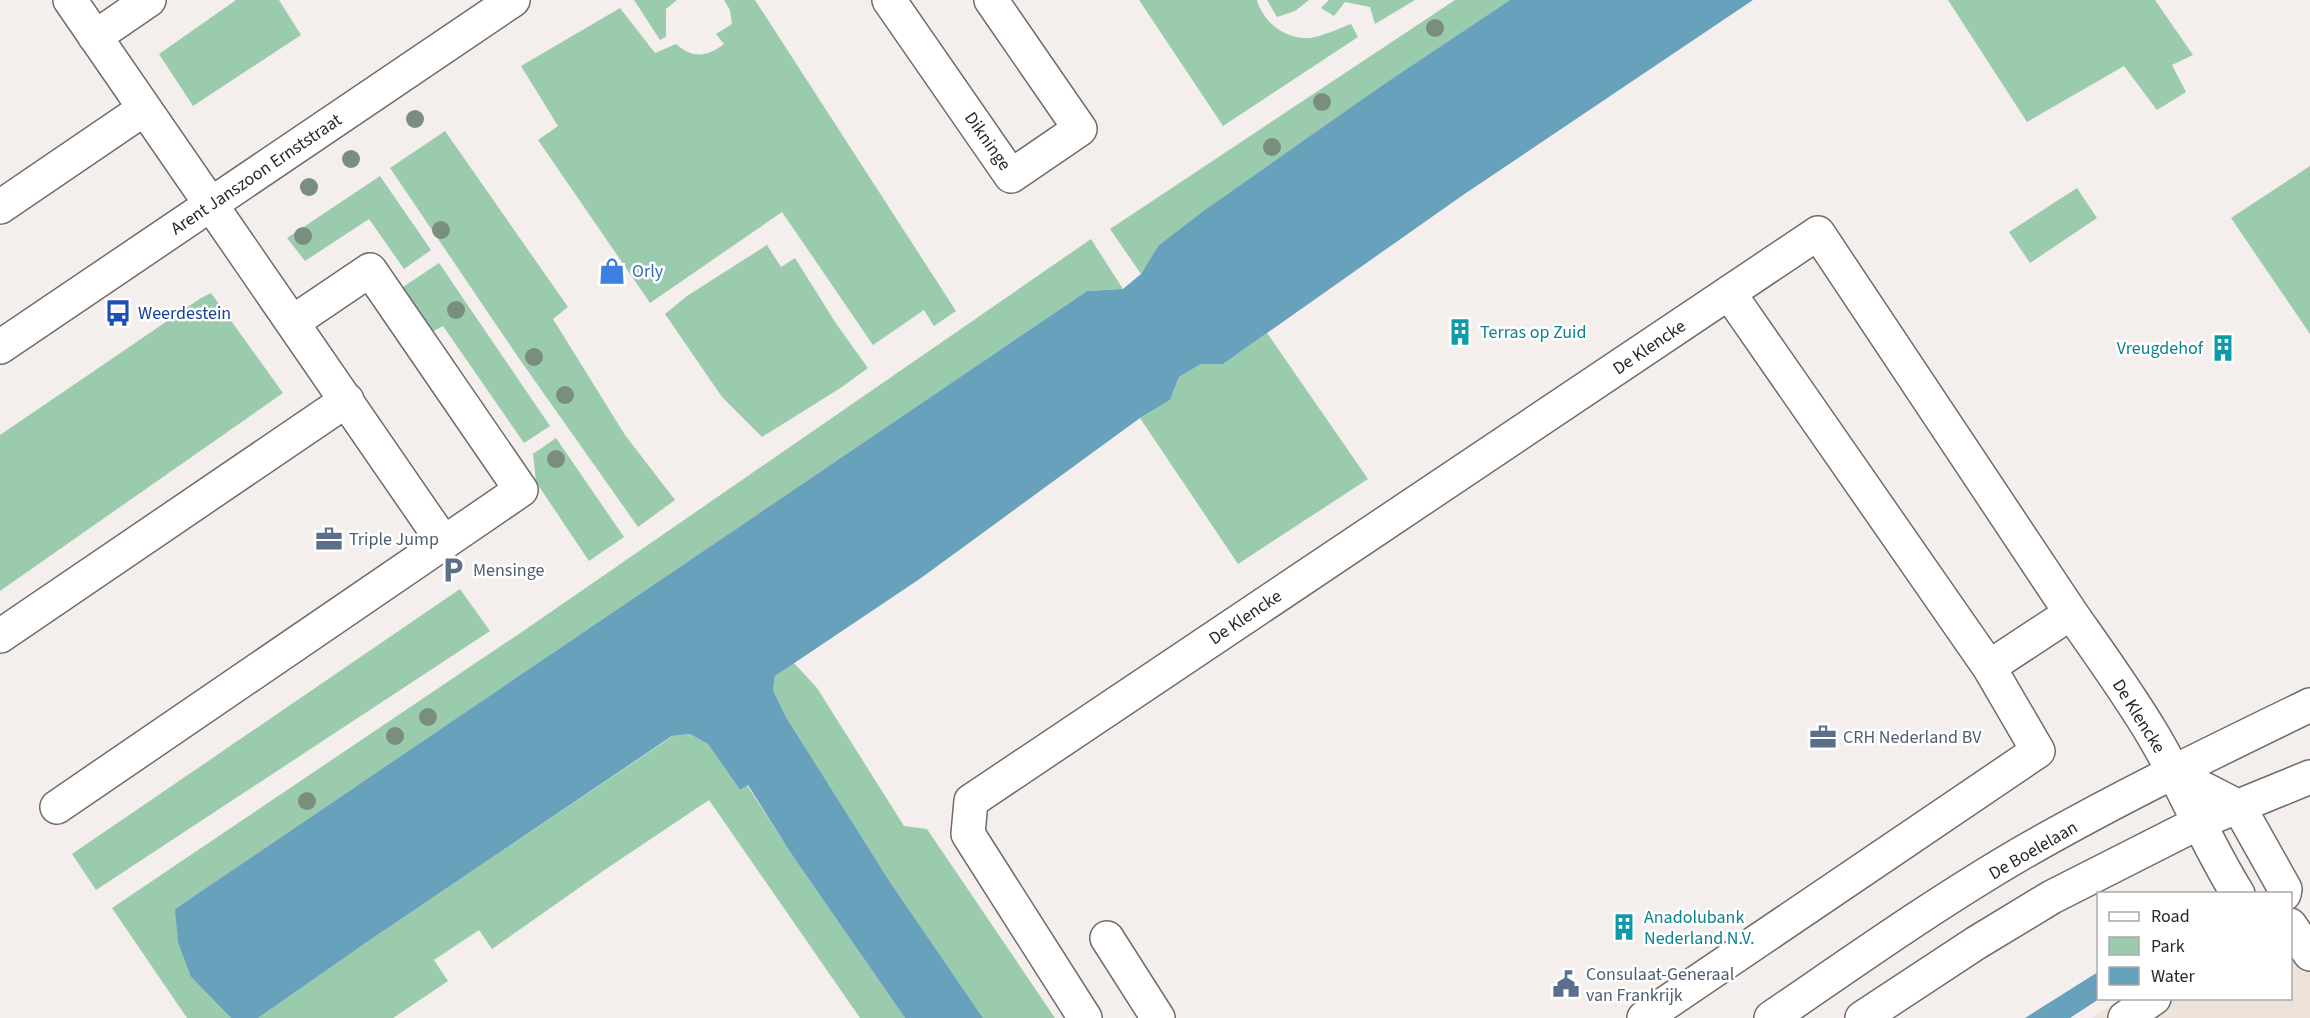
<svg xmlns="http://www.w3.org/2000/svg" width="2310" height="1018" font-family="'Source Sans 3',sans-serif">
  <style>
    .built { fill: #efe2da }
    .green { fill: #9bcbad }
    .water { fill: #67a1bc }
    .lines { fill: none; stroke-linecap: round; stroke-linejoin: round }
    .minor-casing { stroke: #716c69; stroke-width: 36 }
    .major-casing { stroke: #716c69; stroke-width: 36 }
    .minor { stroke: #fff; stroke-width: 33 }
    .major { stroke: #fff; stroke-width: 33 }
    .tree { fill: #7a8e80 }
    .labels { text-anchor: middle; stroke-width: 5; stroke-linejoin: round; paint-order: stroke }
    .street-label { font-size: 18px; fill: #2b2928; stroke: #fff }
    .shop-label { font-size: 18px; fill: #366cbe; stroke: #fff; text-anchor: start }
    .transit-label { font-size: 18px; fill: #164399; stroke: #fff; text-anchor: start }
    .culture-label { font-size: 18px; fill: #0d838f; stroke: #fff; text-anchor: start }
    .service-label { font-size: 18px; fill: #4e5e75; stroke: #fff; text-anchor: start }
  </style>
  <rect width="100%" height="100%" fill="#f4efec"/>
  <path class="built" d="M2291 897 2310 925V1018H2092L2120 999 2290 998Z"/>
  <path class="green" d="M236 0H279L301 35 193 106 159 54Z
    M634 0H677L666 9V37L660 40Z
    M724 0H755L956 311 934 326 924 310 873 345 782 212 650 303 538 140 558 126 521 66 620 8 655 53 676 44C693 59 707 57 724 44L716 34 732 24 730 10Z
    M1139 0H1257C1263 21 1283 38 1306 38 1317 39 1340 28 1351 24L1358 37 1223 126Z
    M1267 0H1309L1295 11 1277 17Z
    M1329 0H1415L1375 24 1370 7 1345 2 1334 16 1321 8Z
    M1455 0H1510L1390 80 1158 246 1141 274 1110 229Z
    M1948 0H2155L2193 55 2172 65 2186 92 2157 110 2124 66 2027 122Z
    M445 131 568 307 553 319 625 435 675 500 638 527 518 357 390 168Z
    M2310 166V334L2231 218Z
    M380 176 431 250 404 269 369 219 305 261 287 238Z
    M2077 188 2097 218 2030 263 2009 232Z
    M1091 239 1123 289 1087 291 175 909 191 977 231 1018H187L112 908 532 625Z
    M767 245 781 267 795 258 837 325 868 368 842 387 762 437 722 397 665 314 687 296Z
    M439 263 550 426 524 443 443 326 432 332 403 287Z
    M211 293 283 393 0 591V435L201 298Z
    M1267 333 1368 479 1238 564 1140 418 1170 400 1179 377 1201 364H1223Z
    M556 438 624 537 589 561 536 482 533 454Z
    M460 589 490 631 96 890 72 854Z
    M794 663 817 688 904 826 927 829 1055 1018H983L890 882 786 717 773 690 775 676Z
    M690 734 708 744 740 790 747 785 790 852 905 1018H860L709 800 603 871 492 949 479 930 434 960 448 981 393 1018H258L370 940 673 736Z"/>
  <path class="water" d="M1510 0H1753L1463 195 1223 364H1201L1179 377 1170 400 1140 418 921 578 775 676 773 690 786 717 890 882 983 1018H905L790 852 748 785 740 790 708 744 690 734 672 736 370 940 258 1018H231L191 977 178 942 175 909 1087 291 1123 289 1141 274 1158 246 1205 210 1390 80Z
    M2098 972 2099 999 2070 1018H2025Z"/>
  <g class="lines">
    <defs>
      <path id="minor" d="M70 0 444 543
        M889 0 1011 176 1080 129 991 0
        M95 37 149 0
        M0 207 144 109
        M0 347 513 0
        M2071 613C2099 653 2128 693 2153 735 2184 787 2206 843 2238 894
        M0 636 347 400
        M2173 773 2239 807 2285 889 2284 894
        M57 807 521 490 370 270 293 322
        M2290 925 2310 954
        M1107 938 1158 1018
        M1085 1018 968 834 971 801 1818 233 2071 613 1989 667 1729 293
        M1644 1018 2038 751 1989 667
        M2125 1018 2154 998"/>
      <path id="major" d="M1771 1018C1853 962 1936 903 2022 853 2116 799 2213 752 2310 705
        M1862 1018 1976 943 2052 897 2200 822 2310 777"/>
    </defs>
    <use href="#minor" class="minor-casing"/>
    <use href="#major" class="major-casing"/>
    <use href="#minor" class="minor"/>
    <use href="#major" class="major"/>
  </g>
  <g class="tree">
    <circle cx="1435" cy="28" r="9"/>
    <circle cx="1322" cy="102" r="9"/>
    <circle cx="415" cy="119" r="9"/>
    <circle cx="1272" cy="147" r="9"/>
    <circle cx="351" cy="159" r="9"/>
    <circle cx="309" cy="187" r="9"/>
    <circle cx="441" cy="230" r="9"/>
    <circle cx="303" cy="236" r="9"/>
    <circle cx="456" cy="310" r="9"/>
    <circle cx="534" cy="357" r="9"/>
    <circle cx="565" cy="395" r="9"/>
    <circle cx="556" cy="459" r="9"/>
    <circle cx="428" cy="717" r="9"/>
    <circle cx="395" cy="736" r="9"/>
    <circle cx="307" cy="801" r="9"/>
  </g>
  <defs>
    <symbol id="shop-bare" viewBox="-9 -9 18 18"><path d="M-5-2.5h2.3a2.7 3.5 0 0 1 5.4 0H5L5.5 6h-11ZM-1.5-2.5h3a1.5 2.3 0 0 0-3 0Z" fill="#3f7fe0" stroke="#fff" stroke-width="2.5" paint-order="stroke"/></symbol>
    <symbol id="bus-bare" viewBox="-9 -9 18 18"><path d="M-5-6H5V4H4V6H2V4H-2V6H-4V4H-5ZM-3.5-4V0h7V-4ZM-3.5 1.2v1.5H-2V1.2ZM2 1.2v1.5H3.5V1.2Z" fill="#1a4fb4" stroke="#fff" stroke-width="2.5" paint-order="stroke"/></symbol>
    <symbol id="building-bare" viewBox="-9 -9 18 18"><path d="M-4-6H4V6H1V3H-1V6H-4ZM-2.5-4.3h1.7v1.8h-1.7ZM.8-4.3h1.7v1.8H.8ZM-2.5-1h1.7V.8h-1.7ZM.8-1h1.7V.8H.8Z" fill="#0f9aa8" stroke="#fff" stroke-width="2.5" paint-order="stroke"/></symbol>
    <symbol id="office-bare" viewBox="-9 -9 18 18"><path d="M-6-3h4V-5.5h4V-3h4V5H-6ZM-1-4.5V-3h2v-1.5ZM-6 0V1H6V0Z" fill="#5c6f8a" stroke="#fff" stroke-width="2.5" paint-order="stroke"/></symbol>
    <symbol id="parking-bare" viewBox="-9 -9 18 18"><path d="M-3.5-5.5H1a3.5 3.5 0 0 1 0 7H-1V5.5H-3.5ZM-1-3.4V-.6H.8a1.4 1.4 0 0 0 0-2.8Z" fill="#5c6f8a" stroke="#fff" stroke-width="2.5" paint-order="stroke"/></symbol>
    <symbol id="civic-bare" viewBox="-9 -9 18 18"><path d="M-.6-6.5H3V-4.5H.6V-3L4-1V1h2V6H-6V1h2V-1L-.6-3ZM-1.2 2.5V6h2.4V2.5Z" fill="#5c6f8a" stroke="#fff" stroke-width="2.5" paint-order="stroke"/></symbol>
  </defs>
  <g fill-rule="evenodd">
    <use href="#shop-bare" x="593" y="252" width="38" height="38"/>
    <use href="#bus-bare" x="99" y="294" width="38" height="38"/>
    <use href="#building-bare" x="1441" y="313" width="38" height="38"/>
    <use href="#building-bare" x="2204" y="329" width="38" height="38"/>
    <use href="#office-bare" x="310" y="520" width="38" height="38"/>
    <use href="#parking-bare" x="434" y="551" width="38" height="38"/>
    <use href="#office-bare" x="1804" y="718" width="38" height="38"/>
    <use href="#building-bare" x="1605" y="908" width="38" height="38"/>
    <use href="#civic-bare" x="1547" y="965" width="38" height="38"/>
  </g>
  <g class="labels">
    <g class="street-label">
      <text transform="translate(988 141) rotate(55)" y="6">Dikninge</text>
      <text transform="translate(256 174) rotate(-34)" y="6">Arent Janszoon Ernststraat</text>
      <text transform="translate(1649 347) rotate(-34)" y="6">De Klencke</text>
      <text transform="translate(1245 617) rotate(-34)" y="6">De Klencke</text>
      <text transform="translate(2139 716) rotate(58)" y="6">De Klencke</text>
      <text transform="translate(2033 850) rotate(-30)" y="6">De Boelelaan</text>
    </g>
    <g class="shop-label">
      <text x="632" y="277">Orly</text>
    </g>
    <g class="transit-label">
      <text x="138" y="319">Weerdestein</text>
    </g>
    <g class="culture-label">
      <text x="1480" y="338">Terras op Zuid</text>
      <text x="2203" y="354" text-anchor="end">Vreugdehof</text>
      <text x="1644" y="923">Anadolubank<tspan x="1644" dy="21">Nederland N.V.</tspan></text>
    </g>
    <g class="service-label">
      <text x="349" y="545">Triple Jump</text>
      <text x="473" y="576">Mensinge</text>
      <text x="1843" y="743">CRH Nederland BV</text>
      <text x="1586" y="980">Consulaat-Generaal<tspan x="1586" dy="21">van Frankrijk</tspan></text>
    </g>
  </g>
  <rect x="2097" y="892" width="195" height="108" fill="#ffffff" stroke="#aaa9a9" stroke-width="1.5"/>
  <rect x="2109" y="912" width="30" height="9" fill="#ffffff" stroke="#aaa9a9" stroke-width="1.5"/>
  <text x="2151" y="922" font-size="18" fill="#2b2928">Road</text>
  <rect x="2109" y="937" width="30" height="18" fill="#9bcbad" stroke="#aaa9a9" stroke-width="1.5"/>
  <text x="2151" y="952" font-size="18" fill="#2b2928">Park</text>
  <rect x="2109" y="967" width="30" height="18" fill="#67a1bc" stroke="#aaa9a9" stroke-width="1.5"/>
  <text x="2151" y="982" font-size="18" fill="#2b2928">Water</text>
</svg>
